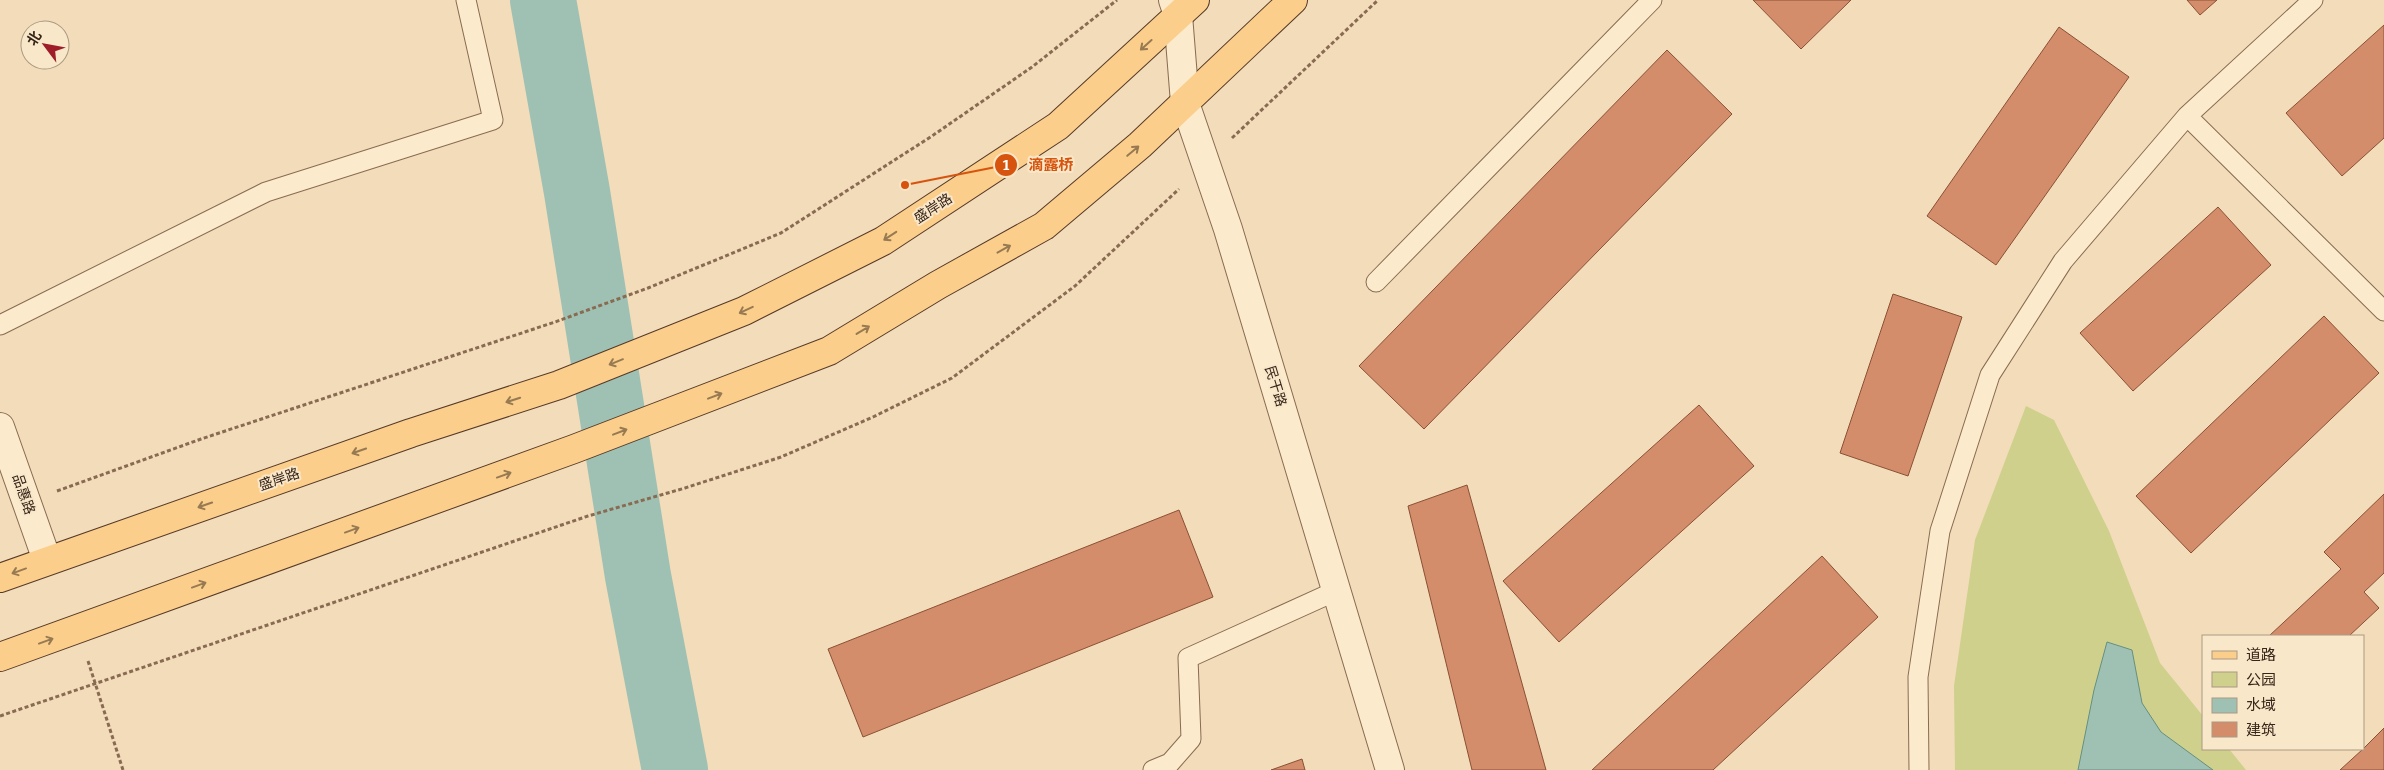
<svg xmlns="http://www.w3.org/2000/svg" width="2384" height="770" font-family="Bitter,'Noto Sans SC',serif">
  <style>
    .green { fill: #ced08c }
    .water { fill: #9ec1b4; stroke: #658f81 }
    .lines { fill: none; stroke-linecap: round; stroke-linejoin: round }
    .river { stroke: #9ec1b4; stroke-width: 66 }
    .building { fill: #d48d6a; stroke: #8a5036 }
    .lane-casing { stroke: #896b52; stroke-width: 21 }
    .street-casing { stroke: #896b52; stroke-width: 30 }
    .primary-casing { stroke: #563928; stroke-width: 30 }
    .path { stroke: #896b52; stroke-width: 3; stroke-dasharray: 4 2.5; stroke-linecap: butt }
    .lane { stroke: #fceacc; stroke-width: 19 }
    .street { stroke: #fceacc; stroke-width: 28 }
    .primary { stroke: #fbce8b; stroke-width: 28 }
    .oneway { stroke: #987a52 }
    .labels { text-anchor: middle; stroke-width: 4; stroke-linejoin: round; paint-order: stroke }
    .street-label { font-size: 14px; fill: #362519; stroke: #f9e7c9 }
    .leader { fill: none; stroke: #d6540d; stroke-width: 2 }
    .callout-dot { fill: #d6540d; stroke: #f9e7c9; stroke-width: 2 }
    .mark-label { font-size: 15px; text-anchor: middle; font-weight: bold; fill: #fff }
    .callout-label { font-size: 15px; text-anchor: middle; font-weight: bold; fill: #d6540d; stroke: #f9e7c9; stroke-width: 4; stroke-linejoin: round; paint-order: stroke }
  </style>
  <rect width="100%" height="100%" fill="#f2dcb9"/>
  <path class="green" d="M2026 406 2054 420 2109 531 2160 663 2203 716V749H2229L2246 770H1955L1954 686 1975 540Z"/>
  <path class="water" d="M2107 642 2132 650 2142 703 2161 732 2213 770H2078L2094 690Z"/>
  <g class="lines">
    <path class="river" d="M543 0 577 192 638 576 675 770"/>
  </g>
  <path class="building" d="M1753 0H1851L1801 49Z
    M2187 0H2217L2200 15Z
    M2384 25V138L2342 176 2286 113Z
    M2059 27 2129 77 1996 265 1927 216Z
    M1667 50 1732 114 1424 429 1359 366Z
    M2218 207 2271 265 2133 391 2080 333Z
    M1893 294 1962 317 1908 476 1840 453Z
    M2324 316 2379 373 2191 553 2136 496Z
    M1699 405 1754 466 1559 642 1503 581Z
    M1467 485 1546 770H1472L1408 506Z
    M2384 494V573L2364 592 2379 608 2349 636H2269L2341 569 2324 552Z
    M1179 510 1213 597 863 737 828 649Z
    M1822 556 1878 617 1713 770H1592Z
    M2384 728V770H2340L2363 749Z
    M1302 759 1305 770H1271Z"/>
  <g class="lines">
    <defs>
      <path id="lane" d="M2187 116 2384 311
        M1376 282 1652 0
        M0 325 266 192 493 120 466 0
        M1153 770 1170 763 1191 739 1188 658 1338 590
        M1919 770 1918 677 1940 531 1990 375 2063 261 2187 116 2313 0"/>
      <path id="street" d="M1173 0 1178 15 1185 103 1228 229 1390 770
        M0 427 47 560"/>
      <path id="primary" d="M0 578 411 433 559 385 744 311 883 241 1058 126 1195 0
        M0 657 574 449 829 351 938 285 1044 226 1140 145 1293 0"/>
    </defs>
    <use href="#lane" class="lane-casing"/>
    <use href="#street" class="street-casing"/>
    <use href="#primary" class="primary-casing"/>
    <path class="path" d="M1232 138 1378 0
      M57 491 201 439 555 322 648 288 781 233 932 136 1032 67 1117 0
      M88 661 123 770
      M0 716 588 516 685 488 781 457 873 417 952 378 1075 286 1179 189"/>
    <use href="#lane" class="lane"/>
    <use href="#street" class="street"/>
    <use href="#primary" class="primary"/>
  </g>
  <defs><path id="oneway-shaft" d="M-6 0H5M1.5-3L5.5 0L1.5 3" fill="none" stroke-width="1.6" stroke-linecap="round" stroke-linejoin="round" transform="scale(1.25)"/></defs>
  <g class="oneway">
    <use href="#oneway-shaft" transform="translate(1146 45) rotate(138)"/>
    <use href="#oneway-shaft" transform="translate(1133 151) rotate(-40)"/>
    <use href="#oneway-shaft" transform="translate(890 236) rotate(147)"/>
    <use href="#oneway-shaft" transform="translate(1004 249) rotate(-29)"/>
    <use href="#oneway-shaft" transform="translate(746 310) rotate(155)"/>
    <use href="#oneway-shaft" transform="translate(863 330) rotate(-31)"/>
    <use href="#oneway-shaft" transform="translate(616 362) rotate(158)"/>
    <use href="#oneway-shaft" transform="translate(715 396) rotate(-21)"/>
    <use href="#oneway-shaft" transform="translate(513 400) rotate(162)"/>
    <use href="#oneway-shaft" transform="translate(620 432) rotate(-21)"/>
    <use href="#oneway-shaft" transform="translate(359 451) rotate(161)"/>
    <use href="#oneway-shaft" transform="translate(504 475) rotate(-20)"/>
    <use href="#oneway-shaft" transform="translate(205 505) rotate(161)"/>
    <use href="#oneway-shaft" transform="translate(352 530) rotate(-20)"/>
    <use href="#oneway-shaft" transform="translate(19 571) rotate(160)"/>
    <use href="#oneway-shaft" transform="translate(199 585) rotate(-20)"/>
    <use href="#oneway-shaft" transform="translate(46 641) rotate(-20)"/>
  </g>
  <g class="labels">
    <g class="street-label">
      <text transform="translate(933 208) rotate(-33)" y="5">盛岸路</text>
      <text transform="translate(1276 386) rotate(73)" y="5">民干路</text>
      <text transform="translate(279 479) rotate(-19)" y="5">盛岸路</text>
      <text transform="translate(24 494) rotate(71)" y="5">品惠路</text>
    </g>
  </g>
  <path class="leader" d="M905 185L1006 165"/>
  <g class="callout-dot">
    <circle cx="905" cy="185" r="5"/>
    <circle cx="1006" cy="165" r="12"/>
  </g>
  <g class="mark-label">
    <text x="1006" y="170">1</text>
  </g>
  <g class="callout-label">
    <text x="1051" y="170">滴露桥</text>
  </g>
  <rect x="2202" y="635" width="162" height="115" fill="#f9e7c9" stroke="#ab9983"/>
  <rect x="2212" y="651" width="25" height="8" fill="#fbce8b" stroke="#ab9983"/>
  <text x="2246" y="660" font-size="15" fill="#362519">道路</text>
  <rect x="2212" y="672" width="25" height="15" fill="#ced08c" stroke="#ab9983"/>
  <text x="2246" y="685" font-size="15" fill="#362519">公园</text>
  <rect x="2212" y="698" width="25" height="15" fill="#9ec1b4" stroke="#ab9983"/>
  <text x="2246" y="710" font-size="15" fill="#362519">水域</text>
  <rect x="2212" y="722" width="25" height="15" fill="#d48d6a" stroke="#ab9983"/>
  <text x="2246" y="735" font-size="15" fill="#362519">建筑</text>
  <g transform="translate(45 45) rotate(302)"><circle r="24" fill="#f9e7c9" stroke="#ab9983"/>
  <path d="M0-4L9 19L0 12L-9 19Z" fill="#9e1d28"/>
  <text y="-8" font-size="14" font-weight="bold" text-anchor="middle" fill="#362519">北</text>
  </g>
</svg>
